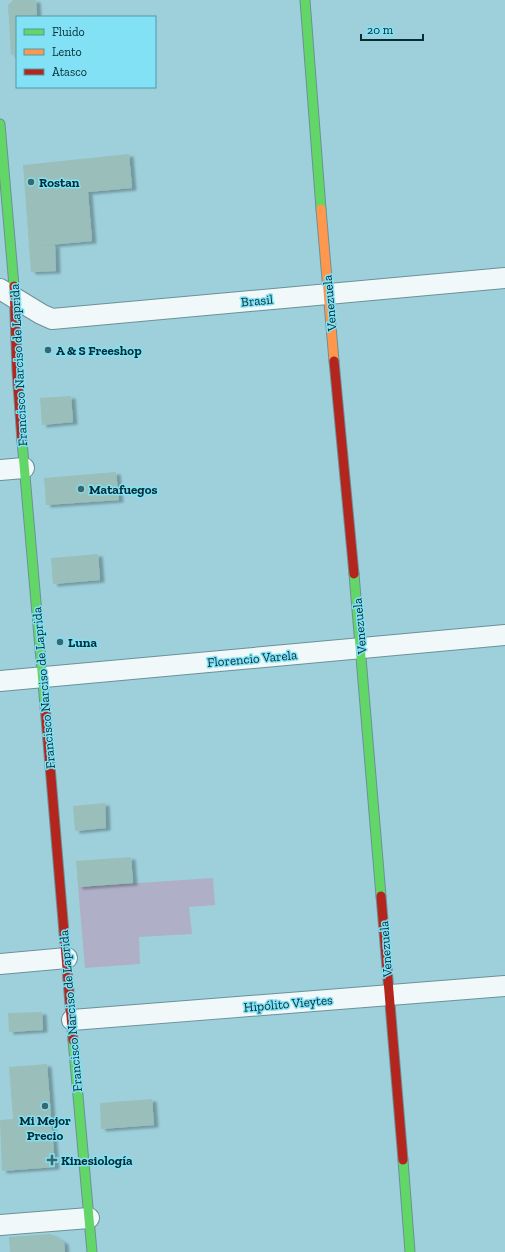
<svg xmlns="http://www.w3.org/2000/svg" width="505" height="1252" font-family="'Zilla Slab',serif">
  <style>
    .green { fill: #afb0c7 }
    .building { fill: #9abeba; filter: url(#shadow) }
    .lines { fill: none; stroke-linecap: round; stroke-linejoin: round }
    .street-casing { stroke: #6c9199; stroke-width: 22 }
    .fast-casing { stroke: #6c9199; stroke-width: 11 }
    .slow-casing { stroke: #6c9199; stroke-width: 11 }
    .jam-casing { stroke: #6c9199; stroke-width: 11 }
    .street { stroke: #f0f8fa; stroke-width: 20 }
    .fast { stroke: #63d668; stroke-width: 9 }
    .slow { stroke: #ff974d; stroke-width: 9 }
    .jam { stroke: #b3261e; stroke-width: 9 }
    .poi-dot { fill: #386770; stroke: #83e1f5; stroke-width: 1.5 }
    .labels { text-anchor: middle; stroke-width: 3; stroke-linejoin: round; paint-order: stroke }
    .poi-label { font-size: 13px; font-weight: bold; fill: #022e36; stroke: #83e1f5; text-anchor: start }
    .street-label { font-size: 13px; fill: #022e36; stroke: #83e1f5 }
  </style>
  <defs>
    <filter id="shadow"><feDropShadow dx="4.5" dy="2.5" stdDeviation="1" flood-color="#0004"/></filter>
  </defs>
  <rect width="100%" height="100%" fill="#9dd0db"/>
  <path class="green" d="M213 878 215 905 189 907 192 934 139 937 140 964 85 968 78 887Z"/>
  <path class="building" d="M13 0H36L37 17H17V54L11 55 8 5Z
    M129 154 132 188 88 192 92 241 38 246 55 245 56 271 31 272 23 165Z
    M71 396 73 422 42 425 40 398Z
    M116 472 119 500 46 505 44 478Z
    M98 554 100 580 53 584 51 558Z
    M105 803 106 828 75 831 73 806Z
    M131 857 133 883 78 887 76 861Z
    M42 1012 43 1030 9 1032 8 1013Z
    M47 1064 55 1167 2 1171 0 1120 13 1119 9 1067Z
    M152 1099 154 1125 101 1129 100 1103Z
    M50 1234 64 1242 65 1252H10L9 1237Z"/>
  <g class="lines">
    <defs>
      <path id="street" d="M0 289 41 314 52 319 505 278
        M0 470 24 468
        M0 681 505 635
        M0 964 67 958
        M72 1020 505 986
        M0 1225 89 1218"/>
      <path id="fast" d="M305 0 321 209
        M0 124 14 286
        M22 441 45 706
        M354 574 381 896
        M73 1040 92 1252
        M403 1160 410 1252"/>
      <path id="slow" d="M321 209 334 361"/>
      <path id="jam" d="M14 286 17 371 22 441
        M334 361 354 574
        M45 706 73 1040
        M381 896 403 1160"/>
    </defs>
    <use href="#street" class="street-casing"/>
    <use href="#fast" class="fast-casing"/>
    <use href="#slow" class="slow-casing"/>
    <use href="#jam" class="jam-casing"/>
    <use href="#street" class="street"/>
    <use href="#fast" class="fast"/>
    <use href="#slow" class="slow"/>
    <use href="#jam" class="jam"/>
  </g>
  <g class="poi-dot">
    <circle cx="31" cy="182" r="4"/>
    <circle cx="48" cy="350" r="4"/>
    <circle cx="81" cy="489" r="4"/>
    <circle cx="60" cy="642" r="4"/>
    <circle cx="45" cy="1106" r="4"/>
    <path d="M50 1154h4v4h4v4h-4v4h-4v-4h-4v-4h4z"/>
  </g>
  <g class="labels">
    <g class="poi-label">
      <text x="39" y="187">Rostan</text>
      <text x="56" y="355">A &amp; S Freeshop</text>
      <text x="89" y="494">Matafuegos</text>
      <text x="68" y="647">Luna</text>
      <text x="45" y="1125" text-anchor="middle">Mi Mejor<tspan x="45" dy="15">Precio</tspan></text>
      <text x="61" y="1165">Kinesiología</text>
    </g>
    <g class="street-label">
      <text transform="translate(257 300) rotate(-5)" y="5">Brasil</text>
      <text transform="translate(329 303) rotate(-95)" y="5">Venezuela</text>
      <text transform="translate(18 365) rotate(-93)" y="5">Francisco Narciso de Laprida</text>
      <text transform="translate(359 626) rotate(-95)" y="5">Venezuela</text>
      <text transform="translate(252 658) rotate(-5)" y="5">Florencio Varela</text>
      <text transform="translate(43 688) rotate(-95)" y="5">Francisco Narciso de Laprida</text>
      <text transform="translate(385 949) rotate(-94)" y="5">Venezuela</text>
      <text transform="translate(288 1003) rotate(-5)" y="5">Hipólito Vieytes</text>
      <text transform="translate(70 1011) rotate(-95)" y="5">Francisco Narciso de Laprida</text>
    </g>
  </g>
  <rect x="16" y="16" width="140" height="72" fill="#83e1f5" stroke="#4f99a9"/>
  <rect x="24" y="29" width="20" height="6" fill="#63d668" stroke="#4f99a9"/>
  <text x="52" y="36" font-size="12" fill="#022e36">Fluido</text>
  <rect x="24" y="49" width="20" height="6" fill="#ff974d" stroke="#4f99a9"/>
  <text x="52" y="56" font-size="12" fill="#022e36">Lento</text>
  <rect x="24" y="69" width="20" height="6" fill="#b3261e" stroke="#4f99a9"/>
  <text x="52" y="76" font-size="12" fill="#022e36">Atasco</text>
  <path d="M361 34v6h62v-6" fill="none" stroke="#022e36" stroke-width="2"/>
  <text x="367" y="34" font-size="12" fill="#022e36" stroke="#83e1f5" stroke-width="3" paint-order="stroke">20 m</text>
</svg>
